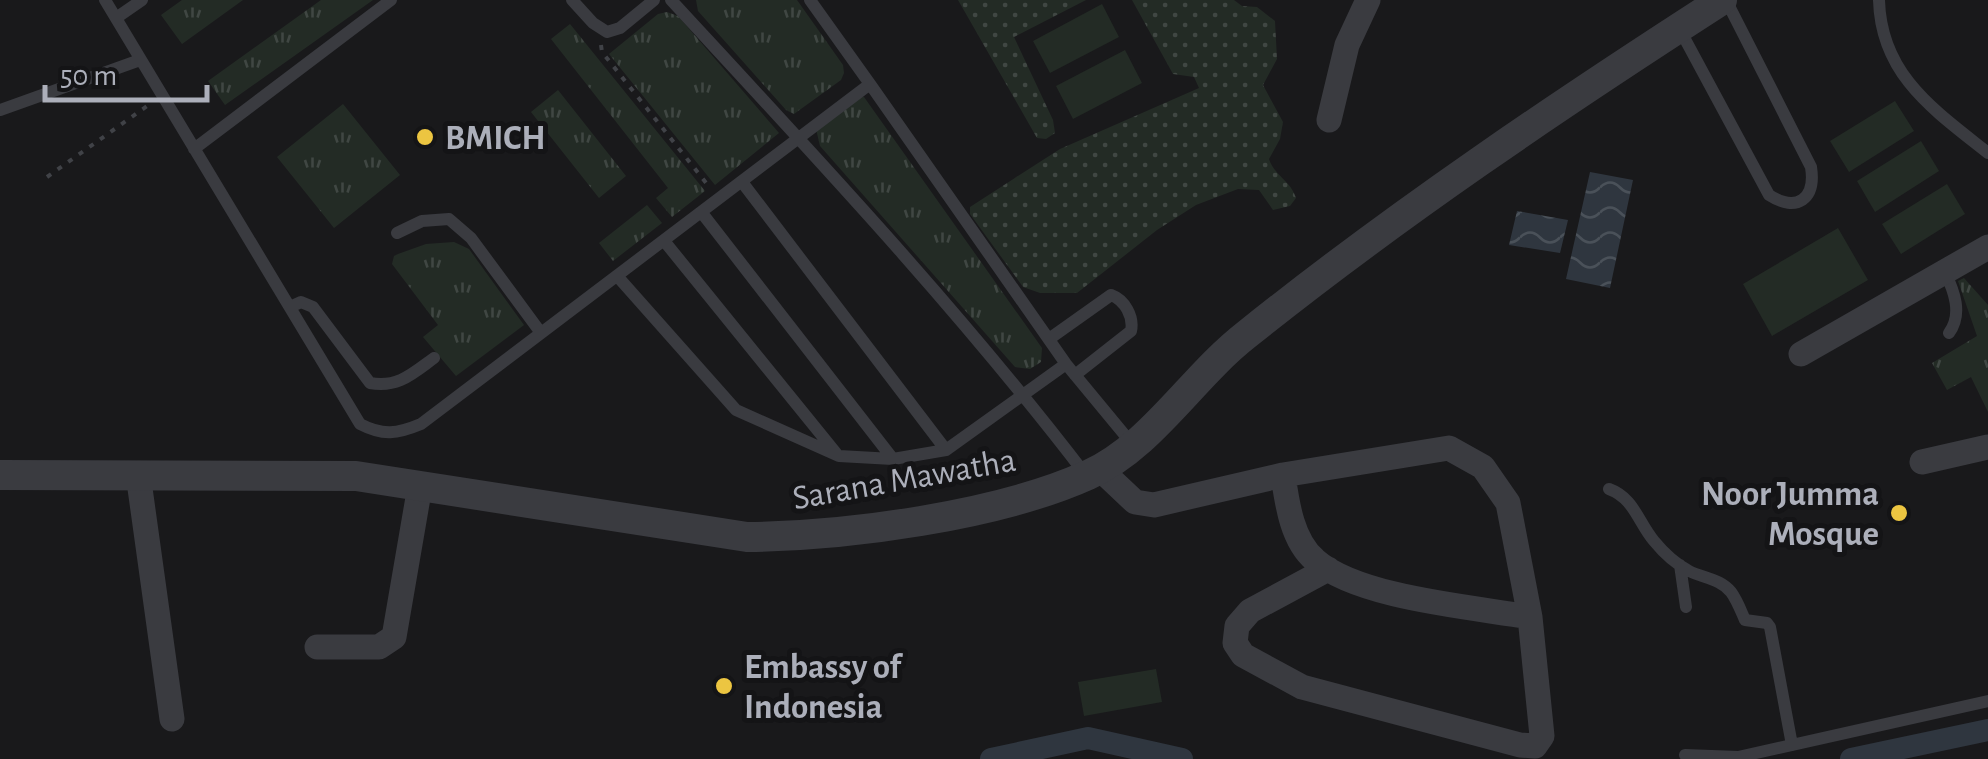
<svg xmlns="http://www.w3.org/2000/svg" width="1988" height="759" font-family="'Alegreya Sans',sans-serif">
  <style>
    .grass { fill: url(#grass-tufts) }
    .garden { fill: url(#garden-dots) }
    .pitch { fill: #232b25 }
    .water { fill: url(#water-waves) }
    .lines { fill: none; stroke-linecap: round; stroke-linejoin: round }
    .canal { stroke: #2f363f; stroke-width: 22 }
    .path { stroke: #404247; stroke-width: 4; stroke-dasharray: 5 8; stroke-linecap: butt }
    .service { stroke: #3a3b40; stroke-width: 12 }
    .minor { stroke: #3a3b40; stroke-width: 25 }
    .tertiary { stroke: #3a3b40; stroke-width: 30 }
    .poi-dot { fill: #ecc541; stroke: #141416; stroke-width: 4 }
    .labels { text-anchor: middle; stroke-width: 10; stroke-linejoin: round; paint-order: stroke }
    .poi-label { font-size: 35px; font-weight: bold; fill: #acafba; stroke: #141416; text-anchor: start }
    .street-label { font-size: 35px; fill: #acafba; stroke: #141416 }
  </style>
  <defs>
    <pattern id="grass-tufts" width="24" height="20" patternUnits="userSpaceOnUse" patternTransform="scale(2.5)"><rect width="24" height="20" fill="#232b25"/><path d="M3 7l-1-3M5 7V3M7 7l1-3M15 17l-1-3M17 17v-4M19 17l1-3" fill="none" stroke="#404743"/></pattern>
    <pattern id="garden-dots" width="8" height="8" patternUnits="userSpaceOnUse" patternTransform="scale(2.5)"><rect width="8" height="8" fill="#232b25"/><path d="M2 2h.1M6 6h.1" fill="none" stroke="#404743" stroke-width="1.8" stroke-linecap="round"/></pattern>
    <pattern id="water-waves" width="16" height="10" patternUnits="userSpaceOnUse" patternTransform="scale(2.5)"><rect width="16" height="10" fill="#2f363f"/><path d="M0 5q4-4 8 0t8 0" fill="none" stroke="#4a5159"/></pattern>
  </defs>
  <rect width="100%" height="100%" fill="#19191b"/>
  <path class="grass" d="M182 0H243L182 44 161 15Z
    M321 0H373L225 105 208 81Z
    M696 0H797L843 65 844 73 841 80 794 114 786 110 698 11Z
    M667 12 678 16 779 133 715 185 609 54 658 14Z
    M570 24 705 191 672 217 656 198 668 188 551 39Z
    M558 90 626 176 599 198 531 112Z
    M859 96 864 97 1042 348 1041 362 1030 369 1015 367 820 146 816 129Z
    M343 104 400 175 334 228 277 157Z
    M647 205 662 223 613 261 599 243Z
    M454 242 469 249 524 325 456 376 423 337 438 325 392 264 394 256 398 254 426 244Z
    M1964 278 1988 305V412L1971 377 1947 390 1932 363 1977 336 1958 281Z"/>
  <path class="garden" d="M958 0H1086L1014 37 1053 120 1055 133 1046 139 1037 138Z
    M1132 0H1234L1242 6 1257 7 1275 21 1277 59 1263 85 1283 122 1280 139 1269 159C1274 175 1291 181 1296 198L1290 206 1273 210 1259 190 1238 189 1196 205 1157 230 1077 293H1040L1023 287 970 214V207L1060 149 1199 88 1194 77 1173 74Z"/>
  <path class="pitch" d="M1102 4 1119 37 1050 73 1033 41Z
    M1125 50 1142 83 1073 119 1056 86Z
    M1895 101 1914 131 1849 172 1830 141Z
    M1921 141 1939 171 1875 212 1857 181Z
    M1947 184 1965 214 1901 254 1882 224Z
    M1838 228 1868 280 1772 336 1743 284Z
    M1156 669 1162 702 1084 716 1078 682Z"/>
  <path class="water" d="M1590 172 1633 180 1610 288 1566 279Z
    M1517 211 1568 220 1560 253 1509 245Z"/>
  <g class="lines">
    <path class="canal" d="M991 759 1088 738 1182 759
      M1851 759 1988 730"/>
    <path class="path" d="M601 45 602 52 707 184
      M47 177 150 104"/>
    <path class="service" d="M105 0 360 424C383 436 397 434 421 424L870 84 810 0
      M572 0 593 23 607 32 620 28 654 0
      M671 0C813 154 957 307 1085 474
      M1879 0C1881 75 1934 110 1988 153
      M116 18 142 0
      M1679 28 1769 195C1797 213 1816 199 1811 167L1726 0
      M870 84 1066 364 1133 445
      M0 110 140 60
      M194 149 391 0
      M742 182 946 450
      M702 213 893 459
      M397 233 422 221 449 219 471 238 541 333
      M665 242 836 453
      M1945 272C1954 291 1963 314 1949 333
      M618 277 736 410 839 456 893 459 946 450 1066 364
      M290 307 301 302 313 307 370 383C398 388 412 374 434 358
      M1049 339 1111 295C1125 300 1134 317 1131 331L1075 375
      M1609 489C1634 498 1638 522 1654 541 1663 552 1676 564 1689 571 1703 578 1721 579 1731 592 1737 600 1741 611 1745 620L1767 623 1770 627 1792 745
      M1680 565 1686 607
      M1685 755 1738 757 1988 701"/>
    <path class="minor" d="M1329 120 1347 45 1368 0
      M1801 354 1988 247
      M1922 462 1988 447
      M1100 469 1135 502 1154 505 1283 475 1449 448 1483 467 1508 503 1530 617 1542 736 1535 746 1520 745 1302 687 1243 655 1235 643 1237 626 1250 611 1328 569
      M138 474 172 719
      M1283 475C1287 503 1292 541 1315 560 1358 598 1472 607 1530 617
      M317 647H379L394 637 420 486"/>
    <path class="tertiary" d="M0 475 356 476 747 537C847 536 997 516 1088 475 1152 446 1191 378 1246 335 1397 214 1559 105 1722 0"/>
  </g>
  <g class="poi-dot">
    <circle cx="425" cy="137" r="10"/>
    <circle cx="1899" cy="513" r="10"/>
    <circle cx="724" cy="686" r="10"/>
  </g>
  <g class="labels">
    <g class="poi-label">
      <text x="445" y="149">BMICH</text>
      <text x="1879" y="505" text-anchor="end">Noor Jumma<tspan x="1879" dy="40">Mosque</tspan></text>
      <text x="744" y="678">Embassy of<tspan x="744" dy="40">Indonesia</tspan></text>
    </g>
    <g class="street-label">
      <text transform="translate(904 478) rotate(-10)" y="12">Sarana Mawatha</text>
    </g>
  </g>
  <path d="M45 85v15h162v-15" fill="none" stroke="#acafba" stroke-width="5"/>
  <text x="60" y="85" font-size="30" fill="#acafba" stroke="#141416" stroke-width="8" paint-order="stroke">50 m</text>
</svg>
